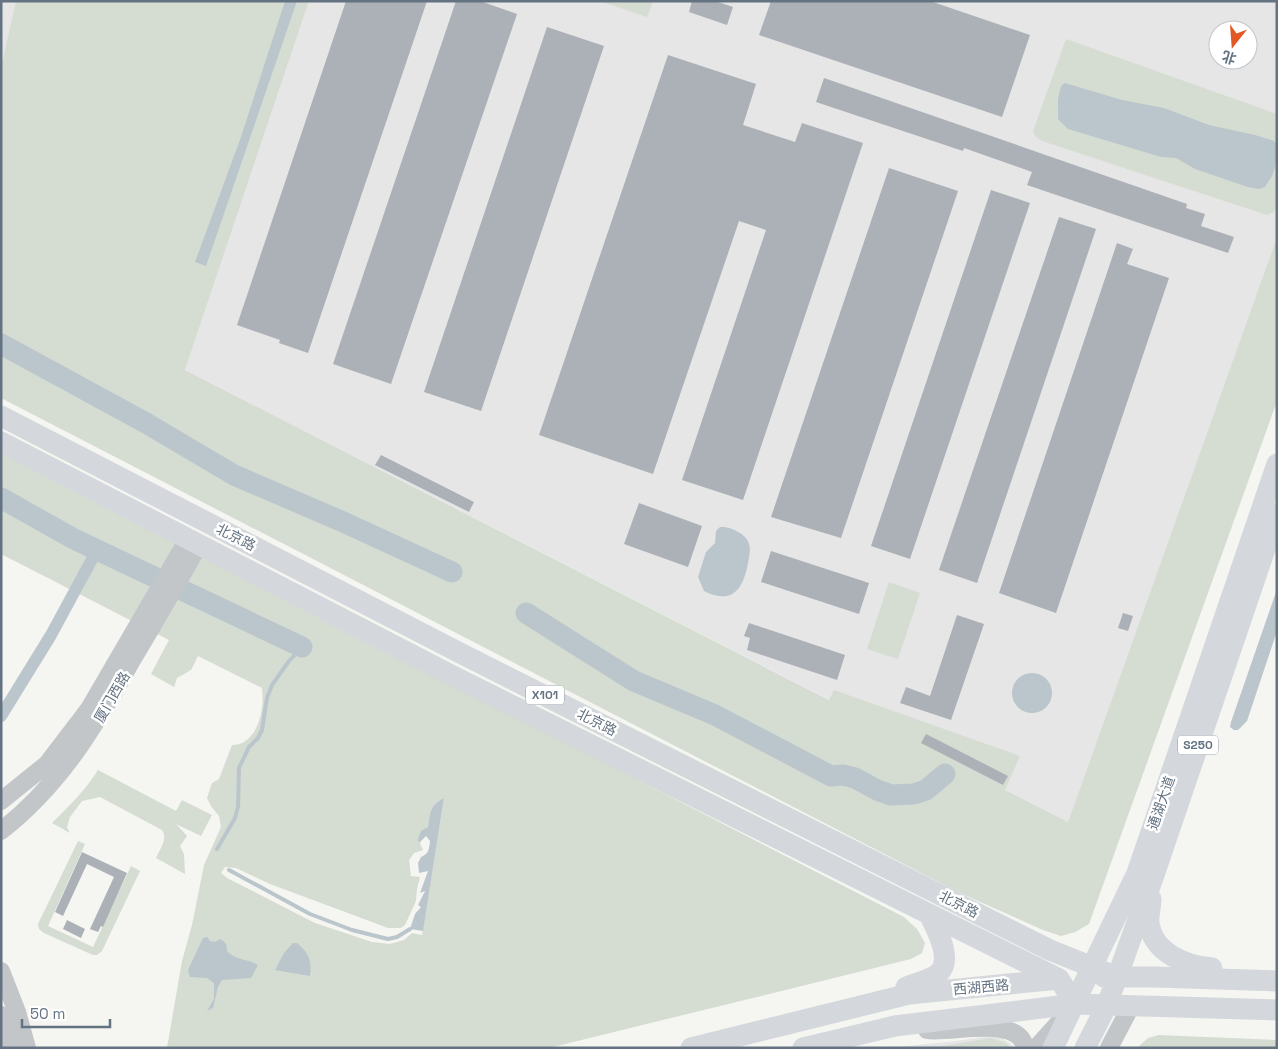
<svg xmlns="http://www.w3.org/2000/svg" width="1278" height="1049" font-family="'Space Grotesk','Noto Sans SC',sans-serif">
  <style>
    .built { fill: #e5e6e5; fill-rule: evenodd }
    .green { fill: #d5dcd2; fill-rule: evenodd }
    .water { fill: #bbc6cc }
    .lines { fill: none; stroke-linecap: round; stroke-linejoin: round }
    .stream { stroke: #bbc6cc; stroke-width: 4 }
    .canal { stroke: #bbc6cc; stroke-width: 12 }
    .river { stroke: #bbc6cc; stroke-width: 21 }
    .building { fill: #abb1b7 }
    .minor { stroke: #c2c6c9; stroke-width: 18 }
    .major { stroke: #d4d8dc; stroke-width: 21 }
    .labels { text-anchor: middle; stroke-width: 5; stroke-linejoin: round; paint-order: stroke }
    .shield { fill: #fff; stroke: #929da8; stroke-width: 1 }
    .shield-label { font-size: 12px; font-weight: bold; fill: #647382 }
    .street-label { font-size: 14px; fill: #647382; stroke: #fff }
  </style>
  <rect width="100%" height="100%" fill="#f5f5f1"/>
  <path class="built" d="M1 1H16L2 67H1Z
    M309 1H1277V237L1068 822 185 370ZM1218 30H1248V60H1218Z
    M989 1036 1001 1038 1010 1043 1013 1048H889L956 1041Z"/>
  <path class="green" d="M16 1H309L185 370 829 700 834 690 1020 756 1005 790 1068 822 1277 237V401L1089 924 1075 932 1061 936 1043 930 958 892 1 398V68Z
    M600 1H653L647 17Z
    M1066 39 1277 114V205L1274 212 1267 215 1042 141 1035 136 1033 131Z
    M1 452 904 917 917 929 925 943 922 953 911 959 549 1048H167L182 961 192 925 204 865 221 827 219 816 211 806 207 798 212 783 219 779 232 745C236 745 241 744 244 742 261 731 264 706 262 688L198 656 191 670 177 678 174 687 151 674 169 640 1 554ZM444 798 422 935 412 933 404 940 390 944 372 942 315 923 227 878 221 873 225 867 236 868 270 884 388 928H401L405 925 416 901 417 889 420 877 411 876 409 860 414 853 423 850 418 839C421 835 426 831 428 826 433 811 427 806 444 798Z
    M889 582 920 593 898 659 867 649Z
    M98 770 176 811 182 800 212 815 201 836 176 824 187 836 180 846 184 854 185 874 156 858C160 849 168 839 162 830L100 797 82 801 70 817 67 827 70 833 52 823C69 806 85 791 98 770Z
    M78 841 85 844 48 926 93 947 131 866 140 871 102 951 97 955H93L44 933 39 929 38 924Z
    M1159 1035 1277 1040V1048H1137L1148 1038Z
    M991 1038 1006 1043 1010 1048H931Z"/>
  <path class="water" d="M285 1H297L206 266 195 262 241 137Z
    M1065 83 1122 100 1164 108 1209 125 1255 135 1274 141 1277 145V161L1272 176 1265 187 1259 189 1248 187 1195 169 1176 158 1161 157 1068 129 1058 119V99L1061 86Z
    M720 527C730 526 747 534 749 544 751 550 749 557 748 563 743 590 732 605 704 591L698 577 706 552 715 543 716 531Z
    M1277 589V631L1247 721 1238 730H1234L1230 727 1231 722Z
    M1012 693a20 20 0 1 1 40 0a20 20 0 1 1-40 0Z
    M444 798 423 931 410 929 415 914 421 907 418 905 425 891 420 893 428 871 419 873 418 863 421 857C429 854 429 849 430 841L426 836 419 843 418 839 421 831 428 827C431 812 429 805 444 798Z
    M207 937 210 941 215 942 220 939C226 942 227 945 227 951 234 960 249 959 258 965L251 978 222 980 218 987 213 1008 207 1011 214 999V983L207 978 190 977 188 970 203 938Z
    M293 943H297C309 953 312 961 310 976L275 970 284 953Z"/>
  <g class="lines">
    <path class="stream" d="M217 849 235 818 238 807 239 768 249 747 258 738 262 730 267 698 272 685 289 661 302 647
      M229 870 310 914 352 930 388 939 397 937 410 929"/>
    <path class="canal" d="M1 716 51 635 97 550"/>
    <path class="river" d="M1 344 146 423 234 475 341 521 452 572
      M1 498 74 539 302 647
      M526 613 634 681 715 715 831 776 843 775 855 778 877 790 891 795 914 794 926 790 945 774"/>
  </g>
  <path class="building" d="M346 1H427L308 353 279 343 280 340 237 325Z
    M456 1H480L517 14 391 384 333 364Z
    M692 1H715L733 7 727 25 689 12Z
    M771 1H930L1030 35 1002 117 759 35Z
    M547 27 604 46 481 411 424 392Z
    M668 55 756 84 743 125 795 142 802 123 863 143 743 500 682 480 766 230 739 221 653 474 539 435Z
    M824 78 1187 204 1186 208 1205 214 1201 226 1234 237 1228 253 1027 185 1032 172 964 148 963 151 816 102Z
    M889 168 958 191 841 538 771 517Z
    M991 190 1030 203 910 559 871 546Z
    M1059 217 1096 229 977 583 939 570Z
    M1117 243 1133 249 1127 264 1169 278 1056 613 999 593Z
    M381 455 474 502 469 512 375 465Z
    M639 503 702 526 688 567 624 544Z
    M771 551 869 583 859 614 761 582Z
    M1123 613 1133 616 1128 631 1118 628Z
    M957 615 984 624 951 720 900 703 906 687 930 696Z
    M749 623 845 655 837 680 747 650 750 638 744 636Z
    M926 734 1008 776 1003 785 921 743Z
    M82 852 127 873 103 927 101 926 98 932 90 929 114 877 87 864 63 916 55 912Z
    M67 920 85 929 81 938 63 929Z"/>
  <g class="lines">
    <path class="minor" d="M1 801 47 764 89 709 188 539
      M1 831C61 784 95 726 132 660 155 622 177 583 199 545
      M1 971 17 1012 27 1048
      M1 1015 9 1048
      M927 1030C950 1034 1020 1014 1025 1048
      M1036 1048 1063 1018
      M1109 1048 1131 1006"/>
    <path class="major" d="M1 416 464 655 1050 950 1117 977
      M1 442 455 677 1059 979 1075 1004
      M1151 899C1151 907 1148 916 1149 923 1153 953 1186 966 1212 968
      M1104 977H1155L1277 981
      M906 987C915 983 932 980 939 973 953 959 937 930 930 916
      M691 1048 909 994 1059 979
      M803 1048 895 1026 1075 1004 1277 1010
      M1053 1048 1137 873 1277 464
      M1085 1048 1107 1005 1154 875 1277 514"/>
  </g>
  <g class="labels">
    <g class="shield">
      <rect x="526" y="685.5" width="38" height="19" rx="4"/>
      <rect x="1178" y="735.5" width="40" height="19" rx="4"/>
    </g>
    <g class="shield-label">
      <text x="545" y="699">X101</text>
      <text x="1198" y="749">S250</text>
    </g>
    <g class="street-label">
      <text transform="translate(236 537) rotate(27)" y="5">北京路</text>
      <text transform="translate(112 697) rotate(-60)" y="5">厦门西路</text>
      <text transform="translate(597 722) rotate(27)" y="5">北京路</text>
      <text transform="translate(1161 803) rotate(-71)" y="5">通湖大道</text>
      <text transform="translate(959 904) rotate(27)" y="5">北京路</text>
      <text transform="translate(981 987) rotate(-5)" y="5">西湖西路</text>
    </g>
  </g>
  <rect width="1278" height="1049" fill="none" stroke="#647382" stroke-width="5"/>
  <g transform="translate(1233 45) rotate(197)"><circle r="24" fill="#ffffff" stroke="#c1c7cd"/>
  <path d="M0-4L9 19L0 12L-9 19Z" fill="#e25824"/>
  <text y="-8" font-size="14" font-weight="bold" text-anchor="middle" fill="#647382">北</text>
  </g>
  <path d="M22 1019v8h88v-8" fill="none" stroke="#647382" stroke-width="2.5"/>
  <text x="30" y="1019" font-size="15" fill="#647382" stroke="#ffffff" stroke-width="4" paint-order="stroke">50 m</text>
</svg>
